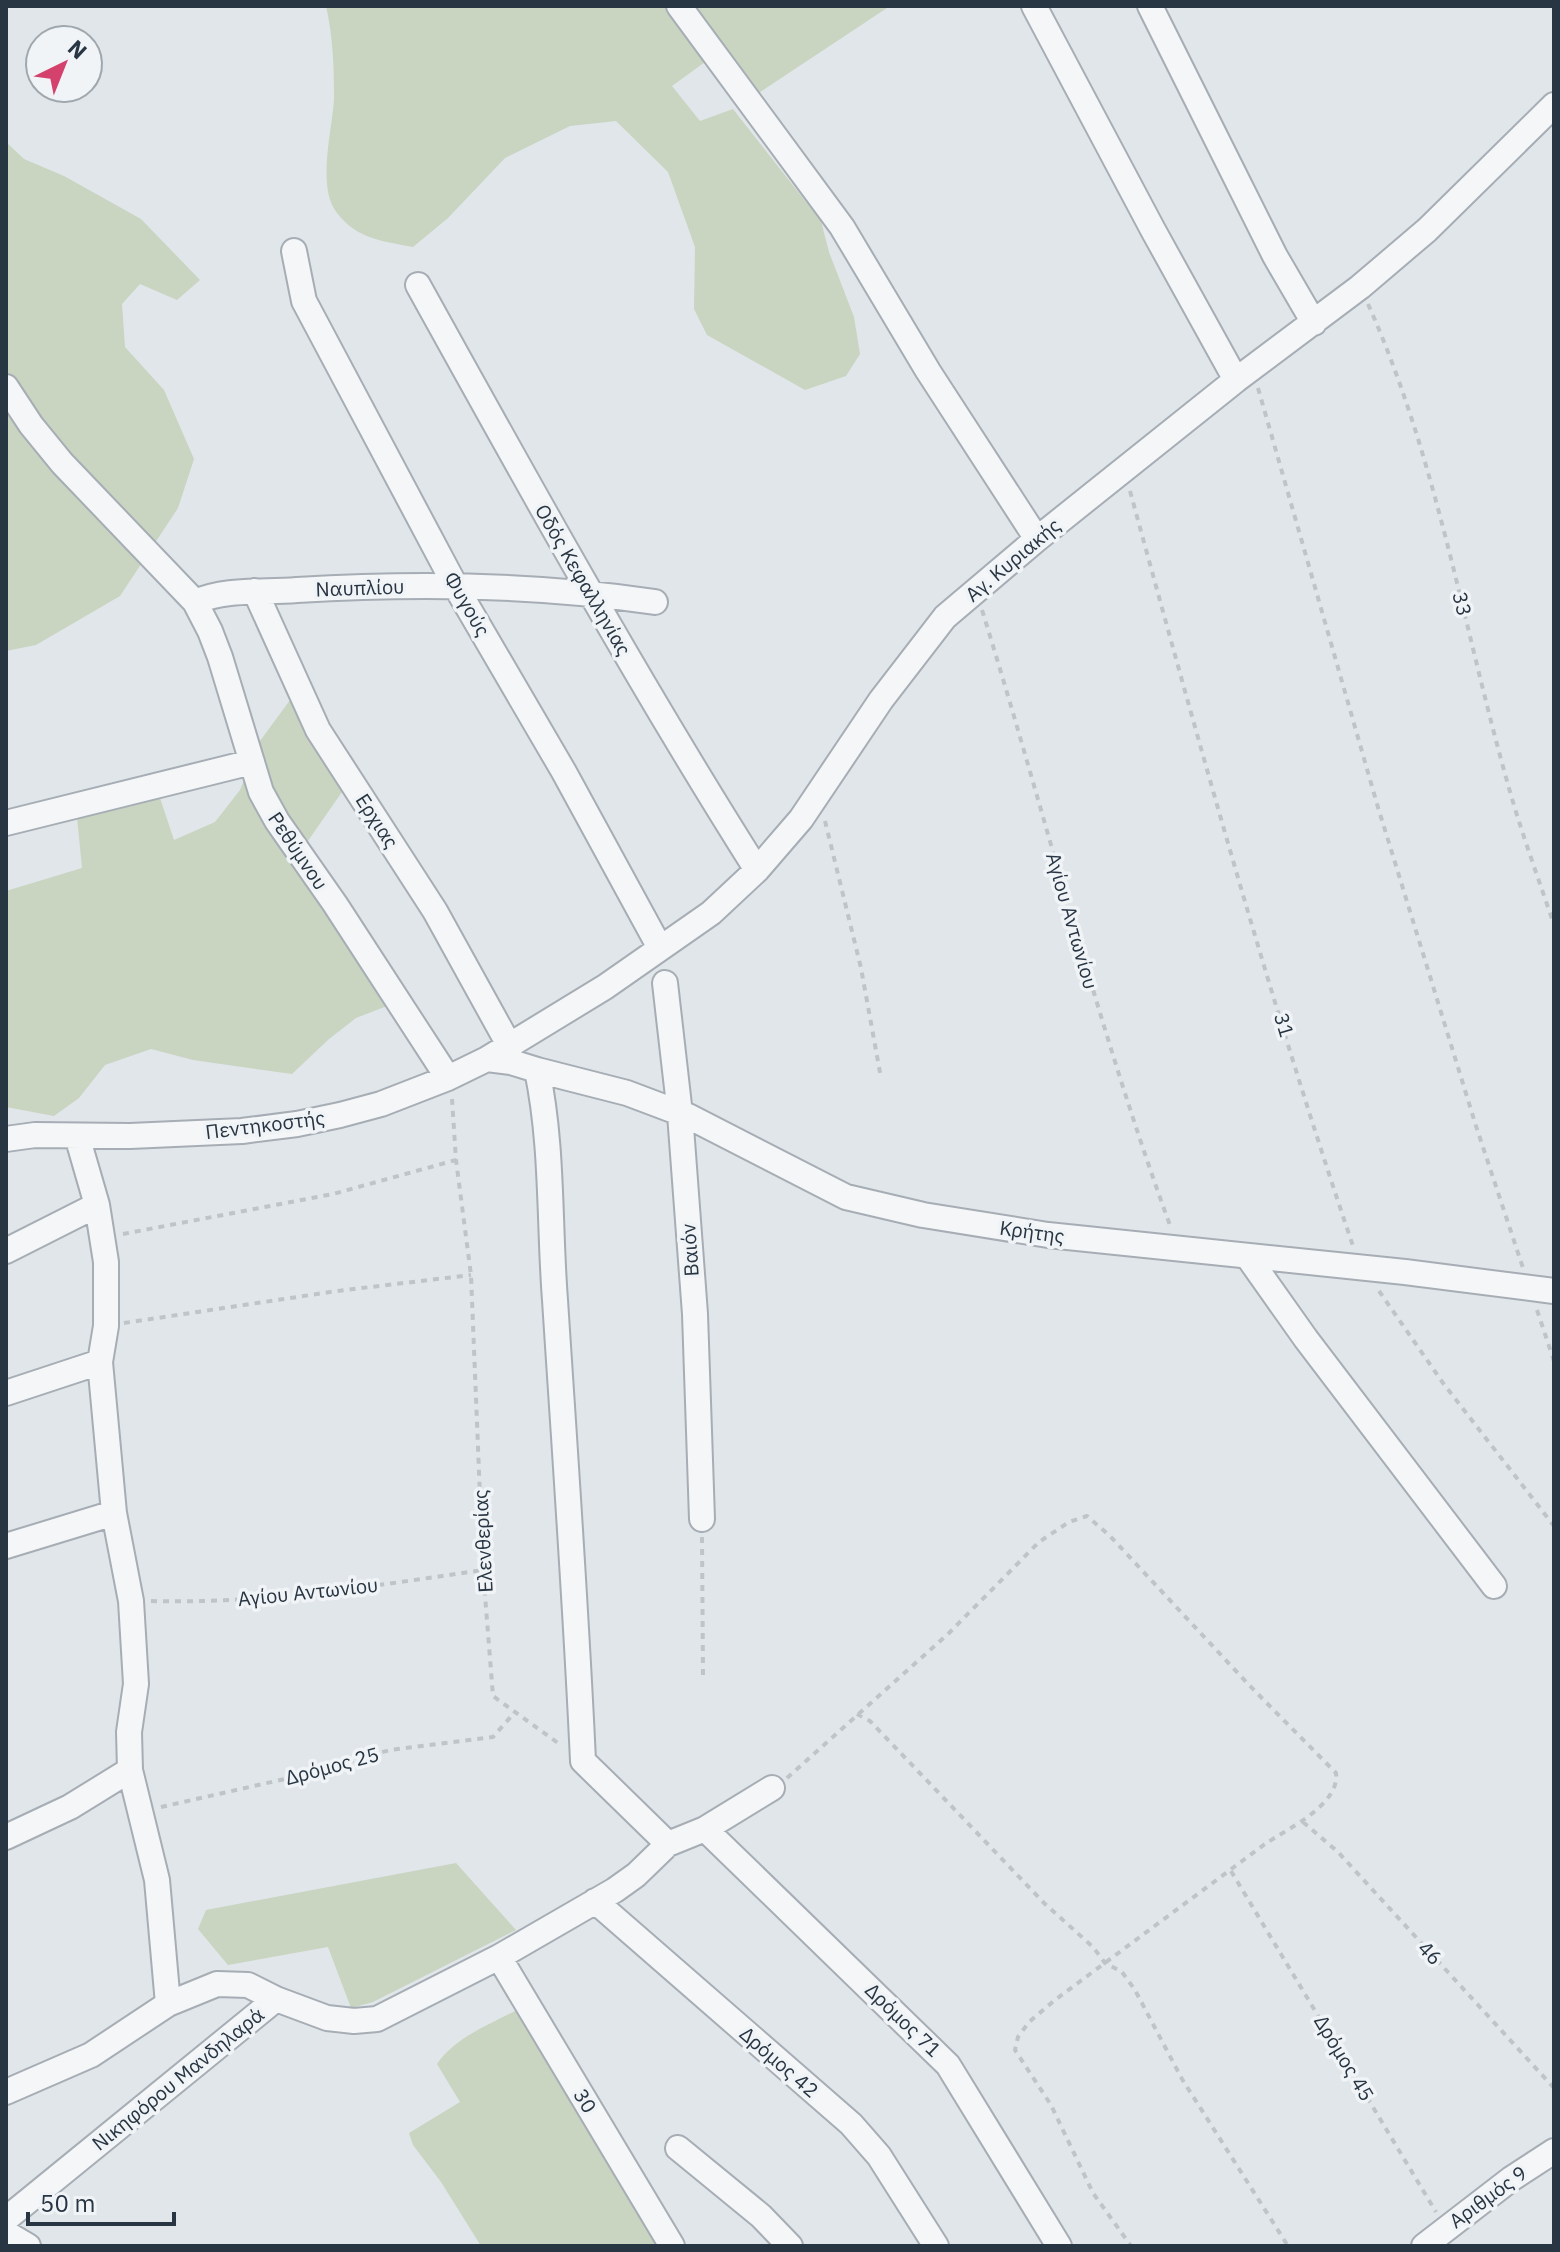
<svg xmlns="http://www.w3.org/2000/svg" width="1560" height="2252" font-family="'IBM Plex Sans',sans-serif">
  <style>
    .green { fill: #c9d4c1 }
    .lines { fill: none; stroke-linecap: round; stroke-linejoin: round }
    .minor-casing { stroke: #a6adb4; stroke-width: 28 }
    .path { stroke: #bfc4c9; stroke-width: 4; stroke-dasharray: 6 6; stroke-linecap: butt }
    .minor { stroke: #f4f6f8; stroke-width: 24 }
    .labels { text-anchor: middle; stroke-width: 7; stroke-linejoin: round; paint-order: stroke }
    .street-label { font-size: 20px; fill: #283542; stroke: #f0f4f7 }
  </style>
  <rect width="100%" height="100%" fill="#e1e6ea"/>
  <path class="green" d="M326 6H666L705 62 672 86 700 121 733 109 821 221 829 252 854 317 860 354 846 376 805 390 707 335 694 309 695 247 668 172 616 121 570 126 505 158 448 218 413 247C382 241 357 239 337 213 316 187 333 128 334 98 334 66 333 37 326 6Z
    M693 6H890L754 96Z
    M6 142 24 159 64 176 141 219 200 280 177 300 140 284 122 304 125 347 164 390 194 459 178 508 120 596 36 645 6 651Z
    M293 696 344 789 294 861 387 1006 356 1018 329 1039 292 1074 193 1060 151 1049 105 1065 79 1098 54 1116 6 1107V891L82 868 77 817 160 798 174 840 215 822 240 790 260 741Z
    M456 1863 516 1930 373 2002 351 2008 328 1947 228 1965 198 1929 206 1910Z
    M519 2009 661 2246H481L441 2182 413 2145 409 2133 460 2102 437 2064C454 2038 492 2023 519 2009Z"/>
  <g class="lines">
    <defs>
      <path id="minor" d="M679 6 842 227 928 371 1037 539
        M1034 6 1153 230 1236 380
        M1150 6 1275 256 1314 323
        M294 251 304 301 456 587 564 772 660 948
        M418 285C527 482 636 679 757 870
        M6 387 31 425 62 463 195 602 210 631 220 657 261 792 277 821 335 904 448 1078
        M255 591 318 730 435 911 509 1045
        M195 602C227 588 262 593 297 590 416 583 537 584 655 602
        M6 823 252 762
        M665 983 680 1114 695 1314 702 1519
        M487 1059 511 1062 537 1070C553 1146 549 1223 555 1300 565 1454 576 1607 583 1761L668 1844
        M537 1070 627 1093 688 1116 846 1197 923 1215 1048 1235 1405 1272 1554 1291
        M77 1136 97 1205 106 1262V1326L100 1362 114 1513 131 1601 136 1684 129 1732 130 1770 157 1880 168 2004
        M6 1139 35 1135 130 1136 242 1131 297 1124 340 1115 381 1104 448 1078 487 1059 605 987 711 913 757 870 801 819 881 700 945 617 1037 539 1236 380 1360 287 1427 230 1554 105
        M6 1251 97 1205
        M1248 1257 1306 1339 1494 1586
        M6 1393 100 1362
        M6 1546 114 1513
        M705 1829 948 2065 1059 2246
        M6 1837 70 1807 130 1770
        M595 1901 851 2124 879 2156 936 2246
        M499 1957 672 2246
        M6 2092 91 2055 168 2004 217 1984 248 1985 276 1999 327 2018 354 2021 377 2019 499 1957 615 1890 636 1875 668 1844 705 1829 772 1788
        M678 2148 761 2216 790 2246
        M6 2219 276 1999
        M6 2233 28 2246
        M1424 2246 1511 2179 1554 2151"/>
    </defs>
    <use href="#minor" class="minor-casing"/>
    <path class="path" d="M1368 304C1436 456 1462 621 1507 781 1520 829 1538 877 1554 925
      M1258 388 1377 804 1476 1126 1523 1268
      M1130 491C1199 744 1269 998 1353 1246
      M982 610C1046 816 1097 1026 1171 1228
      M825 821 861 968 881 1078
      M452 1099 456 1160 471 1275 483 1570 493 1696 562 1746
      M123 1234 333 1194 456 1160
      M1379 1291 1443 1383 1554 1526
      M1537 1310 1554 1361
      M124 1323 337 1291 471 1275
      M702 1537 703 1676
      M151 1601C263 1604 373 1586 483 1570
      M857 1714 870 1721 1045 1904 1093 1947 1105 1963 1122 1972 1135 1990 1182 2079 1288 2246
      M787 1778 949 1633 1039 1542 1069 1522 1087 1516 1110 1536 1249 1685 1336 1773C1340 1805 1287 1829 1265 1844L1055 2000 1029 2022 1018 2037 1015 2050 1051 2105 1093 2193 1131 2246
      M161 1807 298 1776 390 1750 493 1737 515 1712
      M1303 1822 1338 1852 1554 2088
      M1231 1871 1436 2212"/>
    <use href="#minor" class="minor"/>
  </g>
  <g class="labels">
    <g class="street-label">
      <text transform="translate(1013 560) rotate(-40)" y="7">Αγ. Κυριακής</text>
      <text transform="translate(583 580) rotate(60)" y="7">Οδός Κεφαλληνίας</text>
      <text transform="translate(360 588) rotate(-2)" y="7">Ναυπλίου</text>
      <text transform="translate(467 604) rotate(60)" y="7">Φυγούς</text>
      <text transform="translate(1462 604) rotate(76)" y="7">33</text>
      <text transform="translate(377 821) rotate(57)" y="7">Ερχιας</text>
      <text transform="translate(298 851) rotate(56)" y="7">Ρεθύμνου</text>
      <text transform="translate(1072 921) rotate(74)" y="7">Αγίου Αντωνίου</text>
      <text transform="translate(1284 1025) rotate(73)" y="7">31</text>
      <text transform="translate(265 1125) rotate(-7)" y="7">Πεντηκοστής</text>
      <text transform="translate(1032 1232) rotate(8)" y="7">Κρήτης</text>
      <text transform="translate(690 1250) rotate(-94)" y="7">Βαιόν</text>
      <text transform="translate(483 1541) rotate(-93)" y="7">Ελενθερίας</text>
      <text transform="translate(308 1592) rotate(-6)" y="7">Αγίου Αντωνίου</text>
      <text transform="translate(332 1766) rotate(-15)" y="7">Δρόμος 25</text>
      <text transform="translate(1430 1953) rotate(47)" y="7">46</text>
      <text transform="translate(903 2020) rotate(44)" y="7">Δρόμος 71</text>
      <text transform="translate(1344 2058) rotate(59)" y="7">Δρόμος 45</text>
      <text transform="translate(779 2062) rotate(41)" y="7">Δρόμος 42</text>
      <text transform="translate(178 2079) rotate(-39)" y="7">Νικηφόρου Μανδηλαρά</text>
      <text transform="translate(585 2101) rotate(59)" y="7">30</text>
      <text transform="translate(1488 2197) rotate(-36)" y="7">Αριθμός 9</text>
    </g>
  </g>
  <rect width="1560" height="2252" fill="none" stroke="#283542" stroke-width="16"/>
  <g transform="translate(64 64) rotate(43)"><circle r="38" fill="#f0f4f7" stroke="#a0a8af" stroke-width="2"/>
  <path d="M0-6L14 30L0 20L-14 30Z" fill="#d3416c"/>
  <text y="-12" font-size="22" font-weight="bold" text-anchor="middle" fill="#283542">N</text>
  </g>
  <path d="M28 2212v12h146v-12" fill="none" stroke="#283542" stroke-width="4"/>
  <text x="40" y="2212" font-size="24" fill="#283542" stroke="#f0f4f7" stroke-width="6" paint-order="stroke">50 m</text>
</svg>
